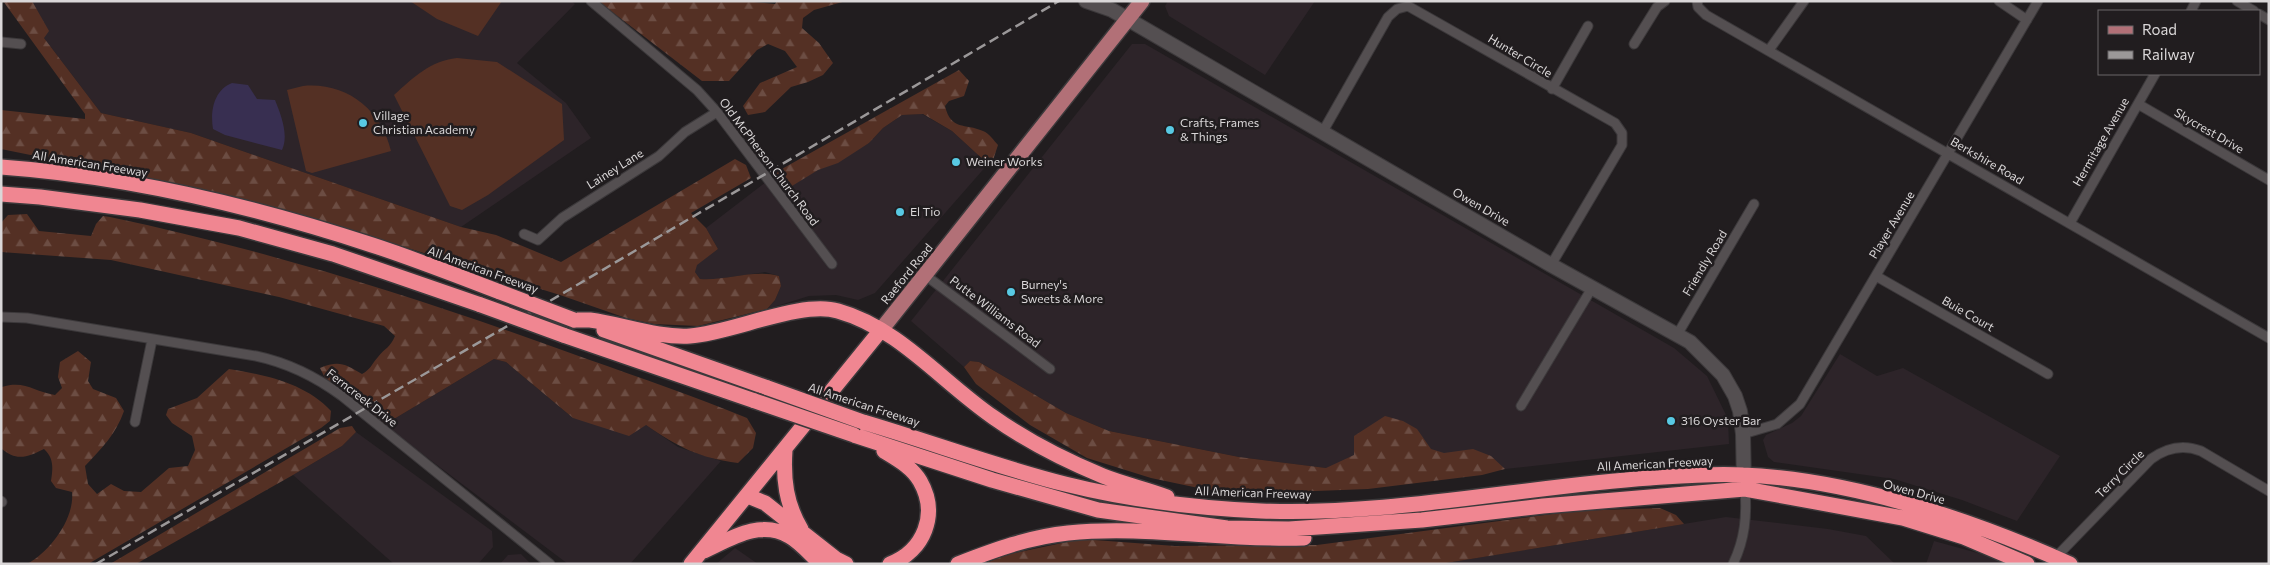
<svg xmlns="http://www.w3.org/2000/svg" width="2270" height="565" font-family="Commissioner,sans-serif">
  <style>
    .built { fill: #2d2429 }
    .forest { fill: url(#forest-firs) }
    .pitch { fill: #543024 }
    .water { fill: #382f51 }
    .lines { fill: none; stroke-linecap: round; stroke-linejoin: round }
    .street-casing { stroke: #3c393b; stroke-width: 11 }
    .secondary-casing { stroke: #3c393b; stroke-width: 16 }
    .primary-casing { stroke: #3c393b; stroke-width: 18 }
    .highway-casing { stroke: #3c393b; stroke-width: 18 }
    .street { stroke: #544f51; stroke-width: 9 }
    .secondary { stroke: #544f51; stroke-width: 14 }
    .primary { stroke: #b27077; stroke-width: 15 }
    .highway { stroke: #f08691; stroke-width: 15 }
    .rail { stroke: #9b9899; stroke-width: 2.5; stroke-dasharray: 10 5; stroke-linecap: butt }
    .highway-bridge-casing { stroke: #3c393b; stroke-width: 18; stroke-linecap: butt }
    .highway-bridge { stroke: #f08691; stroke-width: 15 }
    .poi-dot { fill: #58c9e3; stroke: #211d1f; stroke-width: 2 }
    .labels { text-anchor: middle; stroke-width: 5; stroke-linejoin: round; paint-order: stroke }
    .street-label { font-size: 12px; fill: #dad7d8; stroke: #211d1f }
    .poi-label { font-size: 12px; fill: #dad7d8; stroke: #211d1f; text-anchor: start }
  </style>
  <defs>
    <pattern id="forest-firs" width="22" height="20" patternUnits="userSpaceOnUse" patternTransform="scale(1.25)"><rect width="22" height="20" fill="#543024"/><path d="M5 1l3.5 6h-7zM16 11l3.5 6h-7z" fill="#6c4d43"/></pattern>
  </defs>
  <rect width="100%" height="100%" fill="#211d1f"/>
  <path class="built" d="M32 1H571L575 4 517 63 566 103 591 138 461 227 191 133 101 113 44 38Z
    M1168 1H1315L1265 75 1169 16 1165 6Z
    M1132 44H1145L1674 348 1707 376 1728 419 1729 444 1505 469 1439 473 1326 468 1239 457 1109 431 1066 413 979 362 970 361 964 367 911 321Z
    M922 114 952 131 988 164 875 293 858 300 836 295 809 296 767 309 775 300 781 286 779 276 765 272 710 280 700 279 695 272 696 265 718 249 706 228 775 175 818 170 869 143 883 128 902 115Z
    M1840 354 1877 376 1903 368 2060 456 2017 521 1962 500 1894 479 1774 462 1768 457 1763 440 1766 435 1792 423 1801 416Z
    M494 359 506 362 573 418 646 425 678 447 721 461 630 564H568L384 425Z
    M356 432 492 531 493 547 478 564H394L293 475 342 446Z
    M1726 517 1828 529 1866 536 1895 564H1440Z
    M1934 541 1985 555 2005 564H1926Z
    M735 548 758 564H716Z
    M521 554 531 564H500L508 555Z"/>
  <path class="forest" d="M3 1H32L49 31 44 38 101 113 191 133 461 227 496 235 561 262 735 159 746 165 751 178 691 213 706 228 718 249 697 265 695 272 700 279C727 281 753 269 779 276L781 286 775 300 767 309 698 326 654 324 626 318 560 295 304 216 208 191 1 149V110L85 119V114Z
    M598 1H744L775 4 777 1H846L814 10 803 18 802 28 819 43 833 63 823 75 808 82 791 87 765 112 748 115 743 106 760 83 797 67 785 51 768 44 757 50 729 81H702Z
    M959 70 969 81 964 96 949 101 945 106C951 131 965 123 983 131 989 133 994 141 998 145L993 160 988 164 952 131 923 114 902 115 883 128 869 143 838 163 818 170 792 186H783L775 175 780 170Z
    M27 214 39 231 91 236 96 224 103 216 110 217C276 252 428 301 587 359 641 378 694 396 747 418L756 433 753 448 738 463C699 458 678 447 646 425L629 436 573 418 506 362 494 359 384 425 350 394 325 378 320 368C339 360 345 364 362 374 371 369 371 365 378 357 385 348 390 348 395 336L384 326 279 297 111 260 1 252V223L8 215Z
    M78 351 91 362 88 381 93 389 116 398 124 411C116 434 102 448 85 466L88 484 97 494 111 484 124 491 141 492 169 468 188 466 195 450 192 436 172 423 166 415 168 409 197 398 229 369C265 375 305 383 331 411L330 421 321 428 88 564H27C50 552 75 518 72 492L56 488 51 481C53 468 54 458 44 449 28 457 16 462 1 448V390L2 387C25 380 34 392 55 395L62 388 58 377 60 362Z
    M970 361 979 362 1066 413 1109 431 1239 457 1326 468 1354 455V436L1385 416 1403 421 1417 429 1431 449 1444 453 1473 449 1491 456 1505 469 1482 475 1368 489 1289 492 1208 490 1151 478 1087 458 1030 425 976 384 964 367Z
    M352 426 356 432 342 446 293 475 136 564H110L340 428Z
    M1660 508 1676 515 1684 524 1440 564H984L1005 555 1081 539 1175 546 1317 545 1575 511Z"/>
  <path class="pitch" d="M410 1H502L478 36 437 19Z
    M457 58 497 62 562 104 564 140 488 195 462 210 450 206 394 95C414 77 430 61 457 58Z
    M303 86C346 82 381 109 391 151L312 173 306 171 287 90Z"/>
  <path class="water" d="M232 83 248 85 257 99 275 100C281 115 289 135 282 150L225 135 213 129C210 111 214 90 232 83Z"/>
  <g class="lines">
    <defs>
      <path id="street" d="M591 1 697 90 717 112 832 264
        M1697 1 1698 7 1706 15 2269 338
        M1999 1 2027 20
        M2237 1 2254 11
        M2191 11 2196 1
        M2259 14 2269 20
        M1 42 21 44
        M1634 44 1657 7 1665 1
        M1769 50 1804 1
        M1552 89 1588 26
        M2138 104 2269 180
        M1322 133 1388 17 1397 9 1408 6 1615 123 1622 133V145L1551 265
        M2070 223 2155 74
        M524 234 538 240 562 218 659 156 685 132 717 112
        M925 275 1050 369
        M1876 276 2048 374
        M1 317 27 318 256 356C289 363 315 376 342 396L550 564
        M1677 335 1754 204
        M1521 406 1592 288
        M135 422 152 340
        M1743 434 1777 424 1800 404 2038 1
        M1 501 2 502
        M2056 557 2151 459C2166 448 2183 444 2201 451L2269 491
        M1733 564C1745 539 1747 516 1745 489"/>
      <path id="secondary" d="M1086 1 1112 10 1551 265 1690 342 1723 375 1735 396 1740 411 1743 434 1744 484"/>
      <path id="primary" d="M881 330 1142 1"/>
      <path id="highway" d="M1 167C126 176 253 206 372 245 415 259 458 276 500 292
        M1 194 40 197 140 210 239 228 333 254 481 305
        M574 320H590C622 324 657 338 690 336 732 333 801 300 838 311 899 328 942 382 993 417 1027 441 1064 460 1103 476 1123 484 1146 489 1167 497
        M604 330 768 388
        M563 335 755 401
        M863 422C931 442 997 467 1065 484 1129 500 1195 508 1261 511 1391 516 1520 487 1650 478 1680 476 1712 473 1743 475 1850 479 1972 520 2070 564
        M854 435 992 480 1098 510 1227 528 1289 529 1422 520 1543 506 1745 489 1903 518 1964 537 2027 564
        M785 450C783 479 786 504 801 529
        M884 451C897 459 912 467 920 481 939 514 924 551 890 564
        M748 496 765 503 836 559 846 564
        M704 551C730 539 760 519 789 536 800 542 811 555 821 564
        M691 564 881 330
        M958 564C994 550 1029 537 1068 533 1146 525 1225 541 1304 538"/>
    </defs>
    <use href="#street" class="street-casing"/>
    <use href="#secondary" class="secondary-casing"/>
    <use href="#primary" class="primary-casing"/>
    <use href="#highway" class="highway-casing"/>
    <use href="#street" class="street"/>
    <use href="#secondary" class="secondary"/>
    <use href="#primary" class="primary"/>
    <use href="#highway" class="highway"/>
    <path class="rail" d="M96 564 504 328 1059 1"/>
    <defs>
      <path id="highway-bridge" d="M500 292 574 320
        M481 305 563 335
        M768 388 863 422
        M755 401 854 435"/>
    </defs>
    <use href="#highway-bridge" class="highway-bridge-casing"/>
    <use href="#highway-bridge" class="highway-bridge"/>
  </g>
  <g class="poi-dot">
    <circle cx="363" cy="123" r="5"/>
    <circle cx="1170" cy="130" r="5"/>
    <circle cx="956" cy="162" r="5"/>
    <circle cx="900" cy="212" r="5"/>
    <circle cx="1011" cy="292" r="5"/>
    <circle cx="1671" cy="421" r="5"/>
  </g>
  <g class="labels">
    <g class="street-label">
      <text transform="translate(1520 56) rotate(31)" y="4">Hunter Circle</text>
      <text transform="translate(2209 131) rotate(30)" y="4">Skycrest Drive</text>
      <text transform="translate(2101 142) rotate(-60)" y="4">Hermitage Avenue</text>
      <text transform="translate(1987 161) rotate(30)" y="4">Berkshire Road</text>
      <text transform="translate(769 162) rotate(53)" y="4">Old McPherson Church Road</text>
      <text transform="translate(90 164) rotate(9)" y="4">All American Freeway</text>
      <text transform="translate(615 169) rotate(-32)" y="4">Lainey Lane</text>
      <text transform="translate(1481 207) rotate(30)" y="4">Owen Drive</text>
      <text transform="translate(1892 225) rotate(-59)" y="4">Player Avenue</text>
      <text transform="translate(1705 263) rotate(-59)" y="4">Friendly Road</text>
      <text transform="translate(483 270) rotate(20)" y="4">All American Freeway</text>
      <text transform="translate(907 274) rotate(-51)" y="4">Raeford Road</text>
      <text transform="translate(995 312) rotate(37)" y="4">Putte Williams Road</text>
      <text transform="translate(1968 314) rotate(30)" y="4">Buie Court</text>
      <text transform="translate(362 398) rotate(38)" y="4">Ferncreek Drive</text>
      <text transform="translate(864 405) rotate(18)" y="4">All American Freeway</text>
      <text transform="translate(1655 464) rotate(-3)" y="4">All American Freeway</text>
      <text transform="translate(2120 474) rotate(-45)" y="4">Terry Circle</text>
      <text transform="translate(1914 492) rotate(15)" y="4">Owen Drive</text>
      <text transform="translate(1253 493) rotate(2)" y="4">All American Freeway</text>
    </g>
    <g class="poi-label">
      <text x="373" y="120">Village<tspan x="373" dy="14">Christian Academy</tspan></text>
      <text x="1180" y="127">Crafts, Frames<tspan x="1180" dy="14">&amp; Things</tspan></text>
      <text x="966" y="166">Weiner Works</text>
      <text x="910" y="216">El Tio</text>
      <text x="1021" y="289">Burney's<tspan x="1021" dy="14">Sweets &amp; More</tspan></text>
      <text x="1681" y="425">316 Oyster Bar</text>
    </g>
  </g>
  <rect width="2270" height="565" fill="none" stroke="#dad7d8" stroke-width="5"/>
  <rect x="2098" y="10" width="162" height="65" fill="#211d1f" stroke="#6b6769"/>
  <rect x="2108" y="26" width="25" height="8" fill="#b27077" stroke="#6b6769"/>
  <text x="2142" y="35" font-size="15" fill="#dad7d8">Road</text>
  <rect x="2108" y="51" width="25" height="8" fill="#9b9899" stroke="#6b6769"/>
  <text x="2142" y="60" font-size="15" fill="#dad7d8">Railway</text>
</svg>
